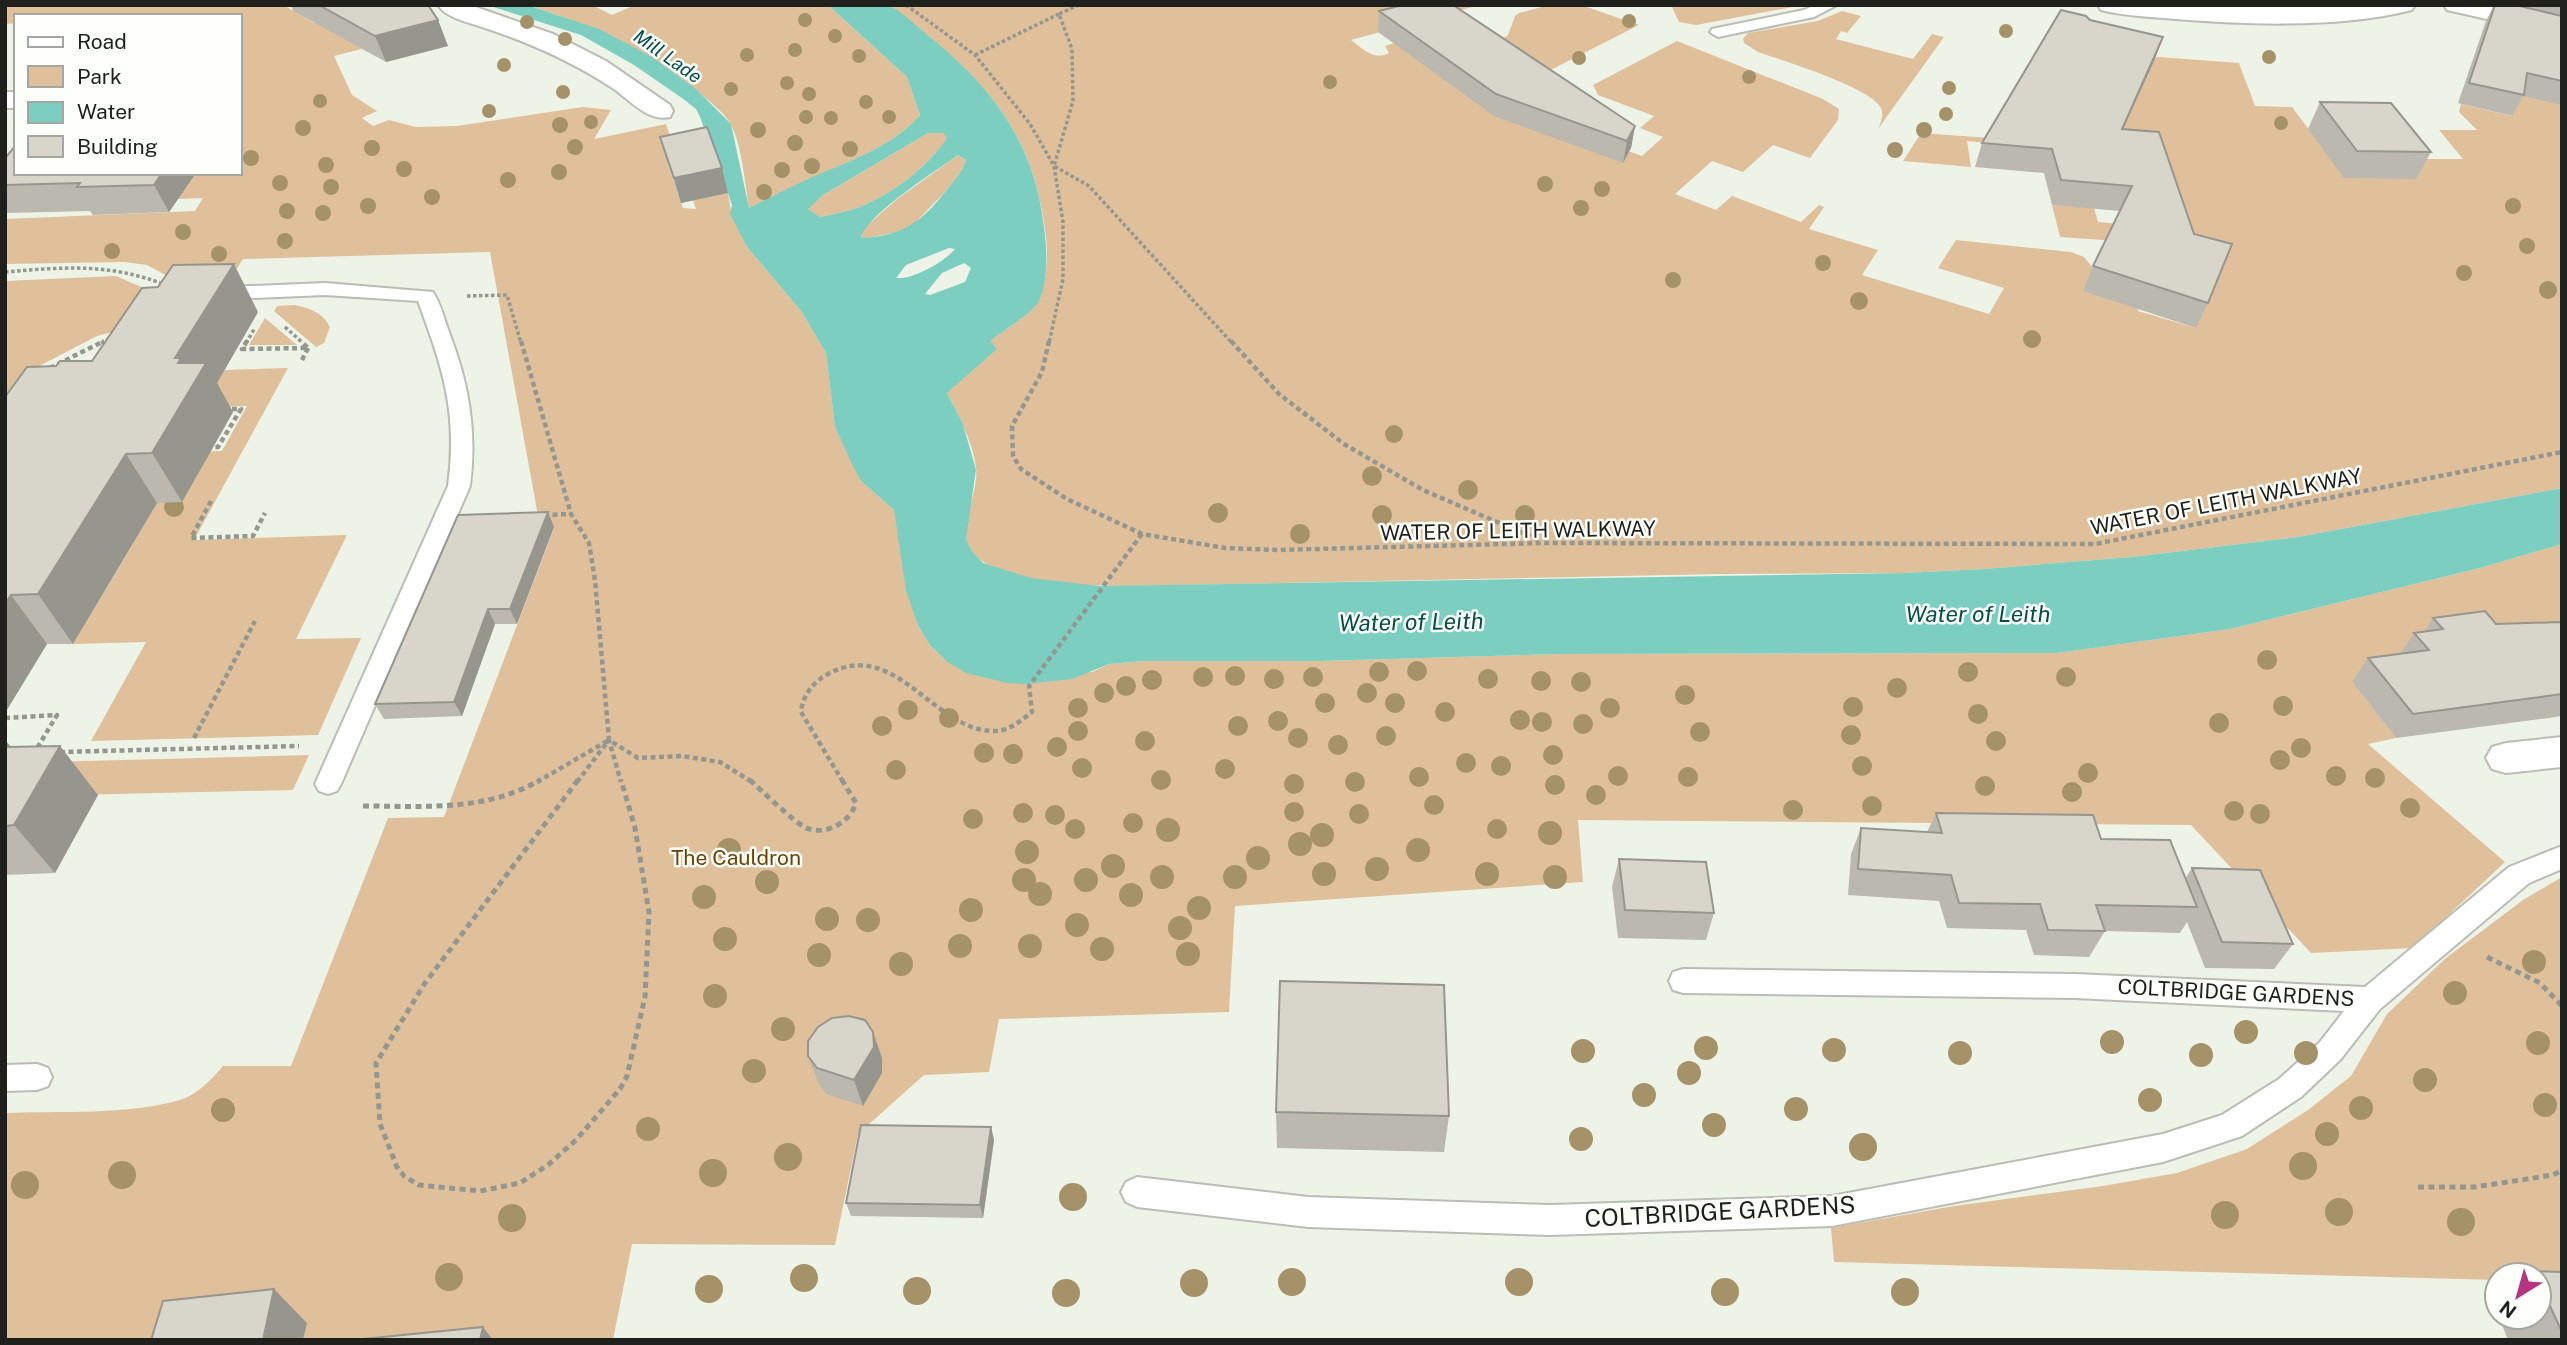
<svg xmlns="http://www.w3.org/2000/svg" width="2567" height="1345" font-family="'Public Sans',sans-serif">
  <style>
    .green { fill: #e0c09b }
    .water { fill: #7ccfc0; fill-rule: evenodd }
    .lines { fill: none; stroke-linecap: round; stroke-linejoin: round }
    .lane-casing { stroke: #b9bdb3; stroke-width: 4 }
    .street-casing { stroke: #b9bdb3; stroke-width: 4 }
    .path-far2 { stroke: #94978f; stroke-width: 3.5; stroke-dasharray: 3.5 2.5; stroke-linecap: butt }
    .path-far1 { stroke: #94978f; stroke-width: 4.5; stroke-dasharray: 5 3.5; stroke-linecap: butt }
    .path { stroke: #94978f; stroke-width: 5; stroke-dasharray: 6 4.5; stroke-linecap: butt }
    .lane { fill: #fff; fill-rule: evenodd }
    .street { fill: #fff; fill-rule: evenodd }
    .tree { fill: #a69268 }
    .wall { fill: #bab8af }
    .shaded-wall { fill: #97968e }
    .building { fill: #d8d6cb; stroke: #97968e; stroke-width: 2 }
    .labels { text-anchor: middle; stroke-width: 5; stroke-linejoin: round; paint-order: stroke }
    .far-water-label { font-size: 19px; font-style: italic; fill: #035047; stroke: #fdfffb }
    .street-label { font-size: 21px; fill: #1f201c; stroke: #fdfffb }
    .park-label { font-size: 21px; fill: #6c4300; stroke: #fdfffb }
    .water-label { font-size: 23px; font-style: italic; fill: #035047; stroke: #fdfffb }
    .near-street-label { font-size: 24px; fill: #1f201c; stroke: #fdfffb }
  </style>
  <rect width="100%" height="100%" fill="#eef3e8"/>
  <path class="green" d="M5 5H283L314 23 437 30 334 56 352 95 377 111 362 118 373 126 389 120 416 127 457 126 583 107 611 110 594 139 666 124 678 160 667 163 683 208 696 209 693 200 728 193 731 211 747 247 801 311 826 353 835 427 861 481 894 510 918 625 929 644 946 661 1092 672 1109 664 1144 661H1320L1558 654 2057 653 2230 629 2480 568 2562 544V658L2551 718 2540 719 2467 636 2352 682 2396 738 2368 744 2505 862 2413 948 2311 953 2191 825 1578 820 1583 882 1235 906 1229 1012 999 1019 989 1072 924 1075 858 1134 835 1245 632 1244 613 1340H303L306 1323 198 1340H5V1113C58 1111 130 1115 180 1100 198 1094 211 1080 223 1066H291L388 818 444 817 554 528 538 516 490 252 243 259 220 295 197 292 147 265 125 262 5 264V219L195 211 203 198 178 199 146 173H240V16H16V23L5 24Z
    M527 5H592L612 15 635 5H828L907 77 920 115C891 148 847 162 808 180 788 188 769 199 749 208 745 184 742 146 731 125 725 113 711 103 701 94 649 50 591 25 527 5Z
    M890 5H1480L1351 40C1363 49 1374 61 1389 53L1385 46 1397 42 1495 45 1508 35 1515 16 1519 13 1549 5H1581L1639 25 1509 91 1565 128 1642 156 1663 137 1640 128 1654 116 1598 95 1593 85 1677 41 1823 99 1839 109 1838 120 1810 158 1773 145 1743 172 1712 161 1675 194 1716 210 1732 196 1801 222 1819 205 1824 207 1809 229 1878 250 1862 275 1989 314 2004 288 1938 268 1956 240 2071 252 2084 257 2093 268 2138 307V311L2196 328 2146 243 2060 237 2052 205 2094 208 2098 222 2146 226 2020 146 1967 141 1971 167 1903 161 1921 133 1991 138 2138 58 2159 57 2239 63 2255 106 2292 107 2345 178 2401 159H2463L2439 130H2477L2459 112 2461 104 2511 116 2516 92 2562 103V488L2298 537 2132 557 1984 569 1905 573 1720 574 1131 586C1094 586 979 585 967 542 961 522 979 490 976 468 973 442 959 416 947 393L996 349 989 341C1003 331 1020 321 1032 309 1048 292 1048 258 1046 237 1032 119 977 75 890 5Z
    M1671 5H1803L1696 25 1679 22Z
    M1842 11 1861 16 1847 33 1841 31 1836 39 1913 59 1932 34 1944 37 1878 129C1881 122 1884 115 1881 108 1870 87 1783 61 1758 52L1744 43 1743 39 1748 33 1818 21Z
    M928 133H943L948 138C927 167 891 196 857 208 845 212 832 214 820 217L807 209 823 195Z
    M958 155 966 160 962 170 944 193 908 230 861 239 863 229 896 200Z
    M116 276 155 293 143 324 97 336 24 374 5 399V281Z
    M295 305C311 309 322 312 330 327L324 343 316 347 274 311 277 306Z
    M265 318 297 345H249Z
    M288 368 194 540 347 535 296 639 361 638 318 735 91 741 146 642 73 644 133 544 171 452 222 451 247 406 216 407 182 402 224 370Z
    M309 755 293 790 28 796 48 762Z
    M2562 877V1281L2539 1275H2497V1280L1834 1262 1831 1228 1954 1206 2103 1186 2177 1173 2247 1149 2308 1110 2351 1076 2387 1014 2446 958 2523 900Z"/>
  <path class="water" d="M487 5H527L599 29 652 57 696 89 731 124 749 208C769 198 788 188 808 179 847 162 891 148 920 115L907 77 828 5C842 5 881 1 892 7 903 13 915 25 925 33 991 86 1034 140 1044 227 1047 251 1049 278 1039 301 1033 313 1001 332 990 341L997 349 947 393 963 424 976 470 966 539 971 550 983 563 1031 578 1100 586 1905 573 1984 569 2132 557 2298 537 2562 488V544L2480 568 2230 629 2057 653 1558 654 1320 661H1144L1109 664 1072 679 1026 684 1007 683 966 673 946 661 929 644 918 625 906 591 894 510 861 481 851 462 835 427 826 353 801 311 747 247 730 214 732 205 728 193 700 117 696 109 682 98 634 65 581 35ZM928 133H943L947 138C928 167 890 196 857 208 845 212 832 214 820 217L808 209 823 195ZM958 155 966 160 962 170C932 209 915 236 861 238 866 215 936 171 958 155ZM949 248 955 249C944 262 913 280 896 278L906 265ZM964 263 971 268 965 282 930 295 925 294 942 273Z"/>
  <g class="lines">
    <defs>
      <path id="lane" d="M1815 5H1837L1814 17 1718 37 1710 32 1712 29 1804 10Z
        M325 283 433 292C441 304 444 319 449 332 469 384 477 431 470 486L341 784 337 791 328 794 319 791 315 784 448 486C458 413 443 369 418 301L325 295 227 299 217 293 227 287Z
        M2562 846V869L2529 883 2380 1009 2340 1060 2301 1097 2242 1136 2163 1162 1832 1226 1550 1235 1308 1227 1137 1207 1126 1202 1121 1192 1126 1182 1137 1177 1308 1197 1550 1205 1832 1196 2163 1134 2222 1115 2279 1079 2320 1042 2344 1011 2075 998 1683 993 1673 990 1669 981 1673 972 1683 969 2075 974 2365 987 2509 867Z
        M37 1064 48 1068 52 1077 48 1086 37 1090 5 1091V1065Z"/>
      <path id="street" d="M438 5H470L553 34 606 61 670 105 673 111 670 117C648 122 631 101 614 89 570 60 526 41 476 25 463 21 446 17 438 5Z
        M2098 5H2415L2412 10C2341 28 2248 25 2176 19 2151 17 2125 16 2101 10Z
        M2444 5H2492L2562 20V36L2447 10Z
        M5 92H16V108H5Z
        M2562 737V767L2506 773 2492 769 2486 758 2492 747 2506 743Z"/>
    </defs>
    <use href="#lane" class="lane-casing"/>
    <use href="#street" class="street-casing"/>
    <path class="path-far2" d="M906 5 975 55 1030 124 1054 166 1063 222V279L1049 343
      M1079 5 1059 14 1072 49 1073 101 1054 166 1089 186 1232 343
      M975 55 1059 14
      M5 272C65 267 109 263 166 285
      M467 296 507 295 521 343
      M285 327 303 343
      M101 343 111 338
      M246 343 255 328"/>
    <path class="path-far1" d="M247 341 242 349 308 348 301 341
      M521 341 571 514 589 543 595 580 609 740 638 758 682 756 720 762 752 782
      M1049 341 1042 372 1012 426 1013 456 1021 469 1067 499 1142 534 1225 548 1278 550 1544 543 2095 544 2562 452
      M1231 341 1279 394 1344 444 1423 490 1541 541
      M302 360 308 348
      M50 368 104 341
      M207 448 218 447 241 409H229
      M211 501 191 538 253 536 265 513
      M544 515 571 514
      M5 718 57 715 36 750
      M194 738 255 621
      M60 752 299 746
      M537 782 609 740
      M577 782 609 740 621 782
      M843 782 801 712C803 695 813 682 828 674 896 637 933 731 994 731 1010 731 1020 721 1032 712L1029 686 1142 534"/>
    <path class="path" d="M578 780 425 983 376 1063 380 1124 397 1167 404 1176 419 1185 480 1191 520 1183 548 1165 576 1140 620 1089 627 1076 645 997 649 912 635 828 621 780
      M750 780C763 792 793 821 806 828 827 836 850 822 856 803L842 780
      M363 806C424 806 485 812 540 780
      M2487 957 2540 983 2562 1006
      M2418 1187H2475L2553 1175 2562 1170"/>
    <use href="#lane" class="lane"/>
    <use href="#street" class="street"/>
  </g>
  <g class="tree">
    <circle cx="805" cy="20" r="7"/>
    <circle cx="1629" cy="21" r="7"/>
    <circle cx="527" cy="22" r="7"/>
    <circle cx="2006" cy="31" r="7"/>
    <circle cx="835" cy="36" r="7"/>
    <circle cx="565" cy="39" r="7"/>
    <circle cx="795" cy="50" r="7"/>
    <circle cx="747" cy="55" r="7"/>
    <circle cx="859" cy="56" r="7"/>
    <circle cx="2269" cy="57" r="7"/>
    <circle cx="1579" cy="58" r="7"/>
    <circle cx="504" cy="65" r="7"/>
    <circle cx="1749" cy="77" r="7"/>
    <circle cx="1330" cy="82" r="7"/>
    <circle cx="787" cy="83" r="7"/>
    <circle cx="1949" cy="88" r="7"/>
    <circle cx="731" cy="89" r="7"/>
    <circle cx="563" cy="92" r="7"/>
    <circle cx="809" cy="94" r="7"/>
    <circle cx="320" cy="101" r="7"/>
    <circle cx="866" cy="102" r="7"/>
    <circle cx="489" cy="111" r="7"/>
    <circle cx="1946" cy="114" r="7"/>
    <circle cx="806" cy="117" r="7"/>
    <circle cx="889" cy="117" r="7"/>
    <circle cx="831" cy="118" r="7"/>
    <circle cx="591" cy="122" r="7"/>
    <circle cx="2281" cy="123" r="7"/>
    <circle cx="560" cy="125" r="8"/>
    <circle cx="303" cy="128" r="8"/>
    <circle cx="758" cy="130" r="8"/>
    <circle cx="1924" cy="130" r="8"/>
    <circle cx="795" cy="143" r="8"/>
    <circle cx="575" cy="147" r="8"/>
    <circle cx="372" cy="148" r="8"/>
    <circle cx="850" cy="149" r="8"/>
    <circle cx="1895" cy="150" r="8"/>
    <circle cx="251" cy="158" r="8"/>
    <circle cx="326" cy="165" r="8"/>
    <circle cx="812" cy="166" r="8"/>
    <circle cx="404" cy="169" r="8"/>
    <circle cx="782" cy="170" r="8"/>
    <circle cx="559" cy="172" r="8"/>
    <circle cx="508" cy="180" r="8"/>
    <circle cx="280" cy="183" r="8"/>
    <circle cx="1545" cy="184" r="8"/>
    <circle cx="331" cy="187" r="8"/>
    <circle cx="1602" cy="189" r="8"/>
    <circle cx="764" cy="192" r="8"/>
    <circle cx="432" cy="197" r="8"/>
    <circle cx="368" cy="206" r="8"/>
    <circle cx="2513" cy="206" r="8"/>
    <circle cx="1581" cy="208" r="8"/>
    <circle cx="287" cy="211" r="8"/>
    <circle cx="323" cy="213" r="8"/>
    <circle cx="183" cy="232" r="8"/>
    <circle cx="285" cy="241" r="8"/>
    <circle cx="2527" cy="246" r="8"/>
    <circle cx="112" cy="251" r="8"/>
    <circle cx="219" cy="254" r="8"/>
    <circle cx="1823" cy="263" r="8"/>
    <circle cx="2464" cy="273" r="8"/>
    <circle cx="1673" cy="280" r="8"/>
    <circle cx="2548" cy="290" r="9"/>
    <circle cx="1859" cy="301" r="9"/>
    <circle cx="2032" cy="339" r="9"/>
    <circle cx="1394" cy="434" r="9"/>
    <circle cx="1372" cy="476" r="10"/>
    <circle cx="1468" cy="490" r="10"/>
    <circle cx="174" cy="507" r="10"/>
    <circle cx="1218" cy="513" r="10"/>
    <circle cx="1382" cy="515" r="10"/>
    <circle cx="1525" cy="515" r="10"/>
    <circle cx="1300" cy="534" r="10"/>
    <circle cx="2267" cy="660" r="10"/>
    <circle cx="1417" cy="671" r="10"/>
    <circle cx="1379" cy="672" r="10"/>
    <circle cx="1968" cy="672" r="10"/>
    <circle cx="1235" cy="676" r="10"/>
    <circle cx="1203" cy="677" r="10"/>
    <circle cx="1313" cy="677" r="10"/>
    <circle cx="2066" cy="677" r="10"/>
    <circle cx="1274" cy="679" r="10"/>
    <circle cx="1488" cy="679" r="10"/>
    <circle cx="1152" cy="680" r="10"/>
    <circle cx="1541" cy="681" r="10"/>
    <circle cx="1581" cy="682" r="10"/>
    <circle cx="1126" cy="686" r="10"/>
    <circle cx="1897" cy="688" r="10"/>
    <circle cx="1104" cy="693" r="10"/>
    <circle cx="1367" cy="693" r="10"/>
    <circle cx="1685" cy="695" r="10"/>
    <circle cx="1325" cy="703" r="10"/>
    <circle cx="1395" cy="703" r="10"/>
    <circle cx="2283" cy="706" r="10"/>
    <circle cx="1853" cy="707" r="10"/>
    <circle cx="1078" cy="708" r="10"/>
    <circle cx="1610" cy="708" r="10"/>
    <circle cx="908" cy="710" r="10"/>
    <circle cx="1445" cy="712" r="10"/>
    <circle cx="1978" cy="714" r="10"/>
    <circle cx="949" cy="718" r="10"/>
    <circle cx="1520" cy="720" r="10"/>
    <circle cx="1278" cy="721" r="10"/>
    <circle cx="1542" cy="722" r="10"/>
    <circle cx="2219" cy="723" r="10"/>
    <circle cx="1583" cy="724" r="10"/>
    <circle cx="882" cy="726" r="10"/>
    <circle cx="1238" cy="726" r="10"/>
    <circle cx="1078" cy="731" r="10"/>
    <circle cx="1700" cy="732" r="10"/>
    <circle cx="1851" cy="735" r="10"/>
    <circle cx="1386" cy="736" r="10"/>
    <circle cx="1298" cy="738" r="10"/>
    <circle cx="1145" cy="741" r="10"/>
    <circle cx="1996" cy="741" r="10"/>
    <circle cx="1338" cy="745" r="10"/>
    <circle cx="1057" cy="747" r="10"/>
    <circle cx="2301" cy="748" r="10"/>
    <circle cx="984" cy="753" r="10"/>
    <circle cx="1013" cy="754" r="10"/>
    <circle cx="1553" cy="755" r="10"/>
    <circle cx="2280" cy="760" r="10"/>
    <circle cx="1466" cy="763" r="10"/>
    <circle cx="1501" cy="766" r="10"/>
    <circle cx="1862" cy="766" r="10"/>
    <circle cx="1082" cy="768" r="10"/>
    <circle cx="1225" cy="769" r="10"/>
    <circle cx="896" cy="770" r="10"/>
    <circle cx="2088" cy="773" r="10"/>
    <circle cx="1618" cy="776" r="10"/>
    <circle cx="2336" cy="776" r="10"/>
    <circle cx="1419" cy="777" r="10"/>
    <circle cx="1688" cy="777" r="10"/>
    <circle cx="2375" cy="778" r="10"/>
    <circle cx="1161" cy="780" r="10"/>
    <circle cx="1355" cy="782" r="10"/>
    <circle cx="1294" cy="784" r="10"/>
    <circle cx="1555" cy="785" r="10"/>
    <circle cx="1985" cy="786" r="10"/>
    <circle cx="2072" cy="792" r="10"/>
    <circle cx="1596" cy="795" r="10"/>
    <circle cx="1434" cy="805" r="10"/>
    <circle cx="1872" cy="806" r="10"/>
    <circle cx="2410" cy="808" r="10"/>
    <circle cx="1793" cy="810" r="10"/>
    <circle cx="2234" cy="811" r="10"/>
    <circle cx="1294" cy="812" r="10"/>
    <circle cx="1023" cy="813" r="10"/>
    <circle cx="1359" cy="814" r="10"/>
    <circle cx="2260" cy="814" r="10"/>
    <circle cx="1055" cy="815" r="10"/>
    <circle cx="973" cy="819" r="10"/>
    <circle cx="1133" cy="823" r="10"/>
    <circle cx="1168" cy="830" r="12"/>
    <circle cx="1075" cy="829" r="10"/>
    <circle cx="1497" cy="829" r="10"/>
    <circle cx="1550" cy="833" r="12"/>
    <circle cx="1322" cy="835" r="12"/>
    <circle cx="1300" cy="844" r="12"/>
    <circle cx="729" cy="850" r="12"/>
    <circle cx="1418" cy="850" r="12"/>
    <circle cx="1027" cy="852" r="12"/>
    <circle cx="1258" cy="858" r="12"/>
    <circle cx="1113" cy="866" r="12"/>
    <circle cx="1377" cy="869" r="12"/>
    <circle cx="1324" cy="874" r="12"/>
    <circle cx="1487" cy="874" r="12"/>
    <circle cx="1162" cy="877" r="12"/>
    <circle cx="1235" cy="877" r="12"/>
    <circle cx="1555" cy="877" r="12"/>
    <circle cx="1024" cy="880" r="12"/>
    <circle cx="1086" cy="880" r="12"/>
    <circle cx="767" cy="882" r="12"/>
    <circle cx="1040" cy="894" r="12"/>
    <circle cx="1131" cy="895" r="12"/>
    <circle cx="704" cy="897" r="12"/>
    <circle cx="1199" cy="908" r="12"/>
    <circle cx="971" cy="910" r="12"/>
    <circle cx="827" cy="919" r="12"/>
    <circle cx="868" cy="920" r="12"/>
    <circle cx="1077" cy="925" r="12"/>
    <circle cx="1180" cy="928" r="12"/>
    <circle cx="725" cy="939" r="12"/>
    <circle cx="960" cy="946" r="12"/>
    <circle cx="1030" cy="946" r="12"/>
    <circle cx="1102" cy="949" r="12"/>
    <circle cx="1188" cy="954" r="12"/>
    <circle cx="819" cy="955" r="12"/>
    <circle cx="2534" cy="962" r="12"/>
    <circle cx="901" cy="964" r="12"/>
    <circle cx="2455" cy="993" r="12"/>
    <circle cx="715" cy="996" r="12"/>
    <circle cx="783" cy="1029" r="12"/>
    <circle cx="2246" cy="1032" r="12"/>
    <circle cx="2112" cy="1042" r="12"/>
    <circle cx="2538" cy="1043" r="12"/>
    <circle cx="1706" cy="1048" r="12"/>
    <circle cx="1834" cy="1050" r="12"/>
    <circle cx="1583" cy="1051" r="12"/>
    <circle cx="1960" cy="1053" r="12"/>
    <circle cx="2306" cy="1053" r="12"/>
    <circle cx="2201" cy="1055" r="12"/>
    <circle cx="754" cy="1071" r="12"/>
    <circle cx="1689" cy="1073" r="12"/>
    <circle cx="2425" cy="1080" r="12"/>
    <circle cx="1644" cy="1095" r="12"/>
    <circle cx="2150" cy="1100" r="12"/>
    <circle cx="2545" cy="1105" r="12"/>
    <circle cx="2361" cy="1108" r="12"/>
    <circle cx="1796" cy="1109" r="12"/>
    <circle cx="223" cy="1110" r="12"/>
    <circle cx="1714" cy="1125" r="12"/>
    <circle cx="648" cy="1129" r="12"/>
    <circle cx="2327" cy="1134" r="12"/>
    <circle cx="1581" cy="1139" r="12"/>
    <circle cx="1863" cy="1147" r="14"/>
    <circle cx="788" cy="1157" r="14"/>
    <circle cx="2303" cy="1166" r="14"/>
    <circle cx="713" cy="1173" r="14"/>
    <circle cx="122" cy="1175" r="14"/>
    <circle cx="25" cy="1185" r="14"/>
    <circle cx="1073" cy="1197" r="14"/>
    <circle cx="2339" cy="1212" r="14"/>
    <circle cx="2225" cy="1215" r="14"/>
    <circle cx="512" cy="1218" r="14"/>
    <circle cx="2461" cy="1222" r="14"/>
    <circle cx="449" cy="1277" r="14"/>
    <circle cx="804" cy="1278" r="14"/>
    <circle cx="1292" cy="1282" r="14"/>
    <circle cx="1519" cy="1282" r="14"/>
    <circle cx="1194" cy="1283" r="14"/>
    <circle cx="709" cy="1289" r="14"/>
    <circle cx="917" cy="1291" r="14"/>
    <circle cx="1725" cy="1292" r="14"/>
    <circle cx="1905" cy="1292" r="14"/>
    <circle cx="1066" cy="1293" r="14"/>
  </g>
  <path class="wall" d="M291 5H428L438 20 448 46 386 62 293 11Z
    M2494 5H2562V105L2523 96 2512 116 2458 103 2486 21Z
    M1379 11 1635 126 1631 148 1623 163 1494 116 1378 32Z
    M2090 20 2163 37 2154 61 2123 129 2208 303 2196 328 2083 291 2093 266 2120 211 2052 205 2044 173 1975 167 1982 143Z
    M2320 102 2431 152 2416 179 2344 178 2308 129Z
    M660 137 728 193 681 203 667 162Z
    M5 158 196 173 169 212 93 215 90 211 5 213Z
    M258 312 217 383 233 412 182 502 157 503 73 644H47L5 713V397L56 366 92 361Z
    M548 512 554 527 517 624H495L462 716 384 719 375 704Z
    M2433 618 2496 624 2562 622V716L2396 738 2352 682 2368 658 2400 654 2414 633 2424 632Z
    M5 740 11 747 98 795 55 873 5 875Z
    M1936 813 2101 839 2185 879 2192 868 2293 944 2274 969 2205 968 2187 922 2180 933 2105 931 2089 957 2034 955 2026 930 1947 928 1939 901 1848 895 1851 854 1861 828 1927 832Z
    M1619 859 1714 913 1706 940 1618 938 1612 887Z
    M873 1032 882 1058V1073L863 1106 826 1094 818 1082 808 1056Z
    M1276 1112 1449 1116 1444 1152 1277 1148Z
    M991 1127 994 1140 983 1218 851 1216 846 1203Z
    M2534 1271 2562 1272V1340H2508L2499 1317H2539V1275H2529Z
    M2497 1301V1313L2493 1304Z"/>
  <path class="shaded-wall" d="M438 20 448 46 386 62 375 36Z
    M2163 37 2154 61 2112 153 2122 129Z
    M1635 126 1631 148 1623 163 1627 141Z
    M722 168 728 193 681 203 674 178Z
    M162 173H196L169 212 154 185Z
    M234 264 258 312 217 383 233 412 182 502 152 453 175 358Z
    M126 454 157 503 73 644 38 594Z
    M548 512 554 527 517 624 510 609Z
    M11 595 47 644 5 713V604Z
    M488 609 495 624 462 716 454 702Z
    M5 740 27 767 5 791Z
    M60 746 98 795 55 873 14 825Z
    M873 1032 882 1058V1073L863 1106 854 1080Z
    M991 1127 994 1140 983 1218 980 1205Z
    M274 1289 307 1323 303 1340H263Z
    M483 1327 493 1340H480Z"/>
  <path class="building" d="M319 5H428L438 20 375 36Z
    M1403 5H1453L1635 126 1627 141 1496 94 1379 11Z
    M2495 5H2515L2562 16V81L2527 73 2524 95 2469 83Z
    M2061 10 2086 16 2090 20 2163 37 2122 129 2159 132 2194 234 2232 244 2208 303 2093 266 2132 186 2061 180 2052 149 1982 143Z
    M2320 102 2391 103 2431 152 2357 151Z
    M707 127 722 168 674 178 660 137Z
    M16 145V173H162L154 185 77 187 80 183 5 185V158Z
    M234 264 175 358H181L178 363H206L152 453 126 454 38 594 11 595 5 604V397L27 367 56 366 60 361H92L142 288 158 287 173 265Z
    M548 512 510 609H488L454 702 375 704 458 515Z
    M2485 611 2496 624 2562 622V694L2413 714 2368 658 2429 650 2414 633 2443 629 2433 618Z
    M60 746 14 825 5 826V747Z
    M1936 813 2093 815 2101 839 2170 840 2197 907 2096 905 2105 931 2048 930 2040 904 1959 903 1951 875 1858 869 1861 828 1942 833Z
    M1619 859 1706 862 1714 913 1625 910Z
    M2192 868 2260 870 2293 944 2222 942Z
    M1280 981 1444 985 1449 1116 1276 1112Z
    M849 1016 865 1020 873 1032 874 1047 854 1080 817 1068 808 1056V1041L818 1027 832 1018Z
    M861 1125 991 1127 980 1205 846 1203Z
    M2534 1271 2562 1272V1332L2539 1282V1275H2536Z
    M274 1289 263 1340H151L163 1301Z
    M483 1327 480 1340H353Z"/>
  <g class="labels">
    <g class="far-water-label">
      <text transform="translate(668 56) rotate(35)" y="7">Mill Lade</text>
    </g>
    <g class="street-label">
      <text transform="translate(2226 502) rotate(-11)" y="7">WATER OF LEITH WALKWAY</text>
      <text transform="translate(1518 531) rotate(-1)" y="7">WATER OF LEITH WALKWAY</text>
      <text transform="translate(2236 993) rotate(3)" y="7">COLTBRIDGE GARDENS</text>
    </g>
    <g class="park-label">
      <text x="736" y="865">The Cauldron</text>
    </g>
    <g class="water-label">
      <text x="1978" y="622">Water of Leith</text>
      <text transform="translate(1411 622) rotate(-1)" y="8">Water of Leith</text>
    </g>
    <g class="near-street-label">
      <text transform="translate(1720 1212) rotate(-3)" y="8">COLTBRIDGE GARDENS</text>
    </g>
  </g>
  <rect width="2567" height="1345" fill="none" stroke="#1f201c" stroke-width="14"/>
  <rect x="14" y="14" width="228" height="161" fill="#fdfffb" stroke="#a4a6a2" stroke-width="2"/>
  <rect x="28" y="37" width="35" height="10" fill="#ffffff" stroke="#a4a6a2" stroke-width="2"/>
  <text x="77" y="49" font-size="21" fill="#1f201c">Road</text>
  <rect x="28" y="66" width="35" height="21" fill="#e0c09b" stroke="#a4a6a2" stroke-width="2"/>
  <text x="77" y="84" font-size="21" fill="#1f201c">Park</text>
  <rect x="28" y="102" width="35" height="21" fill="#7ccfc0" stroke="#a4a6a2" stroke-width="2"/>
  <text x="77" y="119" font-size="21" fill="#1f201c">Water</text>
  <rect x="28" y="136" width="35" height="21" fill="#d8d6cb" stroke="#a4a6a2" stroke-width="2"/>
  <text x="77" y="154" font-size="21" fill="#1f201c">Building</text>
  <g transform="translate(2518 1296) rotate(217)"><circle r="33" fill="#fdfffb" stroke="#a4a6a2" stroke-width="2"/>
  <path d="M0-5L12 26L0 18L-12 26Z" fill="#b43481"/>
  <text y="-10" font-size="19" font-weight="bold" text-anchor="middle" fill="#1f201c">N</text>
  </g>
</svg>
